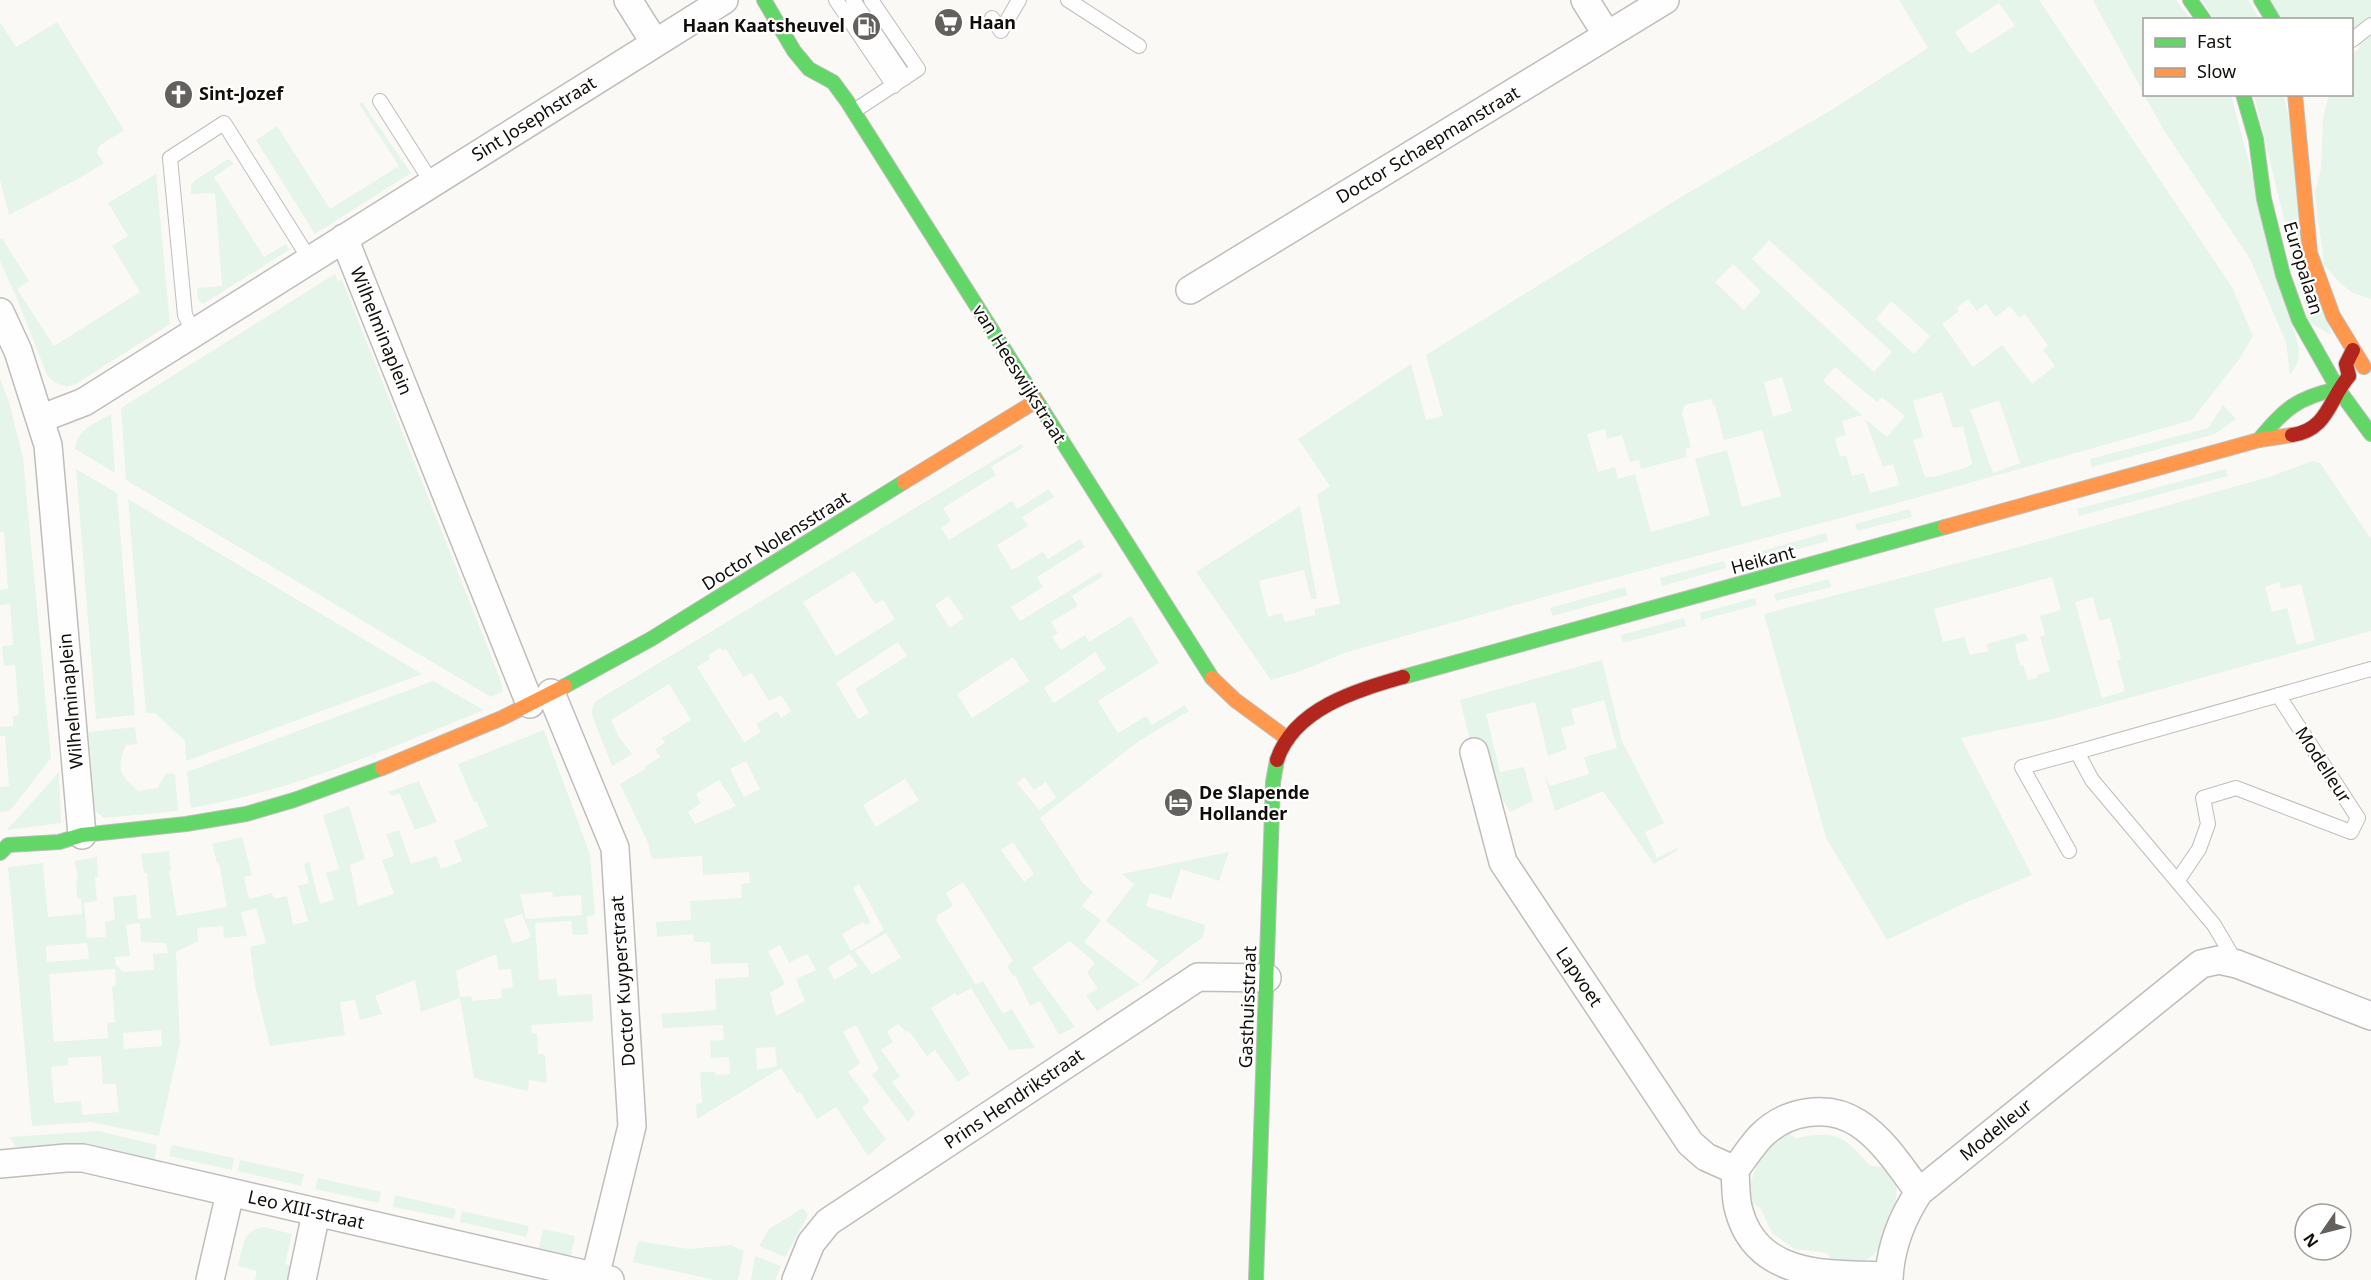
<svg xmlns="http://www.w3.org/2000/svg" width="2371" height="1280" font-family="'Noto Sans',sans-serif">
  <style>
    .green { fill: #e5f5e9; fill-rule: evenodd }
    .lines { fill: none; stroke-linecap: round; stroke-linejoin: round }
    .lane-casing { stroke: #bfbdba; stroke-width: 16 }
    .street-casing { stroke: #bfbdba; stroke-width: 30 }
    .fast-casing { stroke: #bfbdba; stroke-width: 16 }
    .slow-casing { stroke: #bfbdba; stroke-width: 16 }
    .jam-casing { stroke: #bfbdba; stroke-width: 16 }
    .lane { stroke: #fefefe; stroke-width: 14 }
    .street { stroke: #fefefe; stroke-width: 27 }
    .fast { stroke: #63d668; stroke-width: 14 }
    .slow { stroke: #ff974d; stroke-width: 14 }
    .jam { stroke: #b3261e; stroke-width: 14 }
    .labels { text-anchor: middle; stroke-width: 4.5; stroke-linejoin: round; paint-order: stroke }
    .poi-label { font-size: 18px; font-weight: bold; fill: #110e0a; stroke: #fff; text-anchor: start }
    .street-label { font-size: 18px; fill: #110e0a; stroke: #fff }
  </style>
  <rect width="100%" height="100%" fill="#fbf9f6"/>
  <path class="green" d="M1899 0H2039L2232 287 2253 336 2240 358 2192 420 1916 498 1576 588 1344 653 1301 671 1271 680 1196 572 1300 506 1317 599H1311L1304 570 1259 581 1268 617 1282 613 1285 622 1315 615V609L1340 604 1317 495 1330 486 1298 439 1411 364 1426 420 1443 416 1426 355 1681 197 1833 109 1928 48ZM1999 3 2015 26 1970 54 1955 32ZM1769 240 1892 352 1874 372 1752 259ZM1733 264 1761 291 1744 310 1715 282ZM1968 299 1977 311 1986 304 1996 317 2010 306 2019 318 2025 314 2048 345 2043 350 2055 366 2032 384 2002 345 1973 367 1942 324 1959 311 1957 308ZM1891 301 1930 336 1914 354 1876 319ZM1835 367 1877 402 1882 397 1905 416 1887 437 1865 419 1883 467 1893 464 1899 485 1870 493 1864 473 1852 476 1846 455 1840 457 1835 438 1846 435 1842 421 1862 415 1823 381ZM1782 377 1792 411 1773 417 1764 382ZM1942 392 1953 428 1963 426 1972 464 1964 468 1934 477H1925L1913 440 1923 437 1913 401ZM1711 399 1713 405H1715L1724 440 1762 430 1781 496 1742 507 1727 450 1695 459 1710 515 1651 532 1635 474 1618 479 1615 467 1598 472 1587 434 1605 429 1607 439 1622 435 1630 462 1639 460 1641 469 1687 457 1685 449 1691 447 1682 413 1685 405ZM1999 400 2020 463 1993 473 1970 410Z
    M2093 0H2176L2191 19 2144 20V94L2231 95 2299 349 2298 362 2290 375 2286 342 2250 259 2163 129Z
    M2201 0H2248L2260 19H2214Z
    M2270 0H2371V299L2353 293 2341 284 2324 265 2315 193 2321 168 2323 117 2329 95 2352 94V55L2360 47 2352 34V20L2280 19Z
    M0 22 16 47 57 22 124 130 99 146 97 153 104 163 78 179 9 215 0 180Z
    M2254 95H2284L2331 335 2309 322Z
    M362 102 411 173 315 234 256 140 277 126 330 209 399 166 359 104Z
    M228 159 234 163 214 177 264 257 286 244 289 250 203 304 198 299 197 288 222 286 215 193 191 194V186L194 181Z
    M156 174 170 324 76 384 67 387 54 382 47 375 15 294 0 261V239L2 238 29 281 17 289 54 346 140 292 112 246 128 236 108 203Z
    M335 274 338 281 342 280 501 681 503 691 491 697 126 480 121 408Z
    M0 379 9 402 23 458 51 758 10 811 0 812V787L9 786 5 736H0V727L13 726V716L19 715 15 665 4 666 2 646 13 645 10 604 0 605V590L8 589 4 532H0Z
    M2223 405 2236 419 2215 434 2092 467 2090 459 2208 428Z
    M111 414 115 473 75 449C76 430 96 423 111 414Z
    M1021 444 1024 447 991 467 996 475 943 508 951 521 941 528 949 540 1012 501 1017 509 1049 489 1054 497 1022 517 1028 526 997 545 1012 570 1043 552 1048 559 1080 539 1085 547 1037 577 1043 587 1011 607 1020 621 1100 572 1103 576 1072 596 1078 606 1051 622 1058 633 1052 637 1061 650 1085 635 1089 642 1131 616 1159 663 1098 701 1118 733 1146 716 1152 725 1185 705 1189 711 1139 741 1040 818 1083 883 1114 910 1134 884 1122 874 1229 852 1219 881 1181 869 1171 899 1150 893 1146 906 1205 925 1203 937 1139 985 1097 1011 1086 996 1098 988 1087 973 1095 963 1070 941 1032 968 1075 1027 1059 1035 1040 1001 1030 1006 1015 975 1013 976 1007 966 1013 961 963 882 946 893 953 906 938 915 936 920 976 985 983 981 1003 1014 1012 1009 1035 1048 1009 1050 971 988 957 996 955 993 931 1008 970 1074 958 1082 935 1050 927 1056 909 1031 906 1032 898 1024 887 1032 893 1042 881 1050 900 1076 892 1082 915 1113 908 1122 872 1075 879 1069 856 1025 843 1032 860 1063 848 1072 870 1101 862 1108 886 1139 868 1156 836 1107 817 1119 800 1092 797 1093 781 1068 697 1119 696 1104 702 1103 700 1072H715L716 1075 730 1074 729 1057 711 1058 710 1041 724 1040 723 1025 663 1028 661 1014 716 1010 715 979 749 977 748 963 711 964 710 942H694L693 934 657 937 656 922 691 920 690 901 742 898 741 884 750 883 749 872 703 875 702 856 652 859 648 843 620 784 645 769 644 767 660 757 655 749 665 743 662 738 691 720 669 684 611 720 619 737 632 754 612 766 593 718C591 711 592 707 596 701ZM854 571 875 604 883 600 895 619 836 656 803 602ZM948 596 964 618 950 628 935 605ZM898 642 907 656 855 689 869 713 858 719 836 683ZM720 648 723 651 726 649 743 677 752 673 769 701 781 695 791 711 781 718 777 711 756 724 761 732 744 742 697 667 710 659 708 655ZM1095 652 1106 669 1054 703 1044 688ZM1013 657 1029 681 972 718 957 694ZM746 761 760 789 744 797 730 769ZM1024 777 1034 790 1046 782 1056 798 1039 810 1017 783ZM905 779 919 800 876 827 863 805ZM719 780 736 806 695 824 688 812 701 803 696 794ZM1013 842 1034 874 1024 882 1001 850ZM859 884 884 930 851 951 842 934 863 922 866 925 871 923 853 888ZM1093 892 1114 910 1106 921 1158 961 1140 985 1084 942 1101 920 1082 906ZM886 933 901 958 872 974 855 951ZM780 945 789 963 807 954 816 970 796 979 805 1001 776 1016 770 993 785 984 768 951ZM850 954 858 966 834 980 828 967ZM775 1047 777 1066 757 1070 756 1048Z
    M2313 461 2320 463 2371 539V631L2049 720 1961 738 2032 875 1965 903 1887 940 1826 838 1764 614 2004 551 2269 477ZM2052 577 2061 610 2040 616 2045 635 2040 637 2050 671 2037 675V678L2028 680 2023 665H2020L2015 644 2028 640 2026 633 1987 644 1988 651 1970 655 1964 637 1943 642 1934 609ZM2279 582 2281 589 2301 584 2315 640 2297 645 2287 608 2272 612 2265 587ZM2093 597 2099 621 2110 618 2121 659 2117 661 2125 691 2102 698 2075 602Z
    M76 469 117 493 135 715 96 719Z
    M2226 469 2228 476 2079 516 2077 509Z
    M128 499 422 674 186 761 185 741 155 713H146Z
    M1910 509 1912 517 1857 531 1855 524Z
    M1826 533 1828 541 1760 559 1757 552Z
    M1724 561 1726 568 1662 586 1660 578Z
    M1829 579 1831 587 1776 601 1774 594Z
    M1625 587 1628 595 1553 616 1550 608Z
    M1755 598 1757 605 1701 620 1700 613Z
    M1684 618 1686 626 1623 643 1621 635Z
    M1602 660 1622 741 1664 823 1645 832 1657 858 1677 848 1678 850 1654 864 1603 791 1555 811 1544 774 1550 786 1589 774 1584 757 1617 748 1604 700 1571 709 1575 724 1561 728 1567 749 1548 756 1535 702 1486 714 1500 772 1524 767 1533 801 1510 812 1472 749 1460 700Z
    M433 681 484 710C388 749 293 791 191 808L187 772Z
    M135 727 137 744 126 745C116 770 119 773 138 791L158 788 166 773 175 774 178 811 104 818 95 811 89 732Z
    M544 730 590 854 595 915 587 916 588 934 573 935 571 921 535 923 539 980 556 979 558 996 592 994 593 1021 531 1025 532 1034 537 1033 538 1054 545 1055 547 1083 529 1080 528 1091 474 1078 460 998 421 1012 415 980 375 996 382 1014 360 1020 355 1000 340 1002 345 1035 270 1046 255 985 250 947 266 943 256 908 241 913 247 936 224 938 223 926 197 928 198 941 176 952 180 1043 159 1136 91 1122 32 1126 8 867 43 863 48 917 82 914 81 898H77L76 880 78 879 75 861 98 857 97 860 98 877H95L97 901 84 903 87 938 106 937 105 922 115 920 113 897 136 895 138 919 151 918 147 873H144L141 854 170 851 169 853 171 870 169 871 177 916 227 907 219 863H217L212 844 242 837 252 875 244 877 249 899 272 893 274 899 287 896 293 925 308 921 298 886 309 883 304 864 309 862 320 904 334 900 326 873 339 869 323 815 349 806 365 859 350 865 358 906 394 894 382 860 394 856 386 834 399 830 411 864 436 856 441 869 462 861 454 841 488 826 476 801 474 802 458 764ZM552 892 553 897 581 895 582 915 526 919 520 894ZM522 914 531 937 513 944 504 920ZM140 923 141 942 166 943 168 953 153 954 154 970 123 972 116 965 115 957 130 956 126 925ZM87 943 89 959 47 962 46 946ZM496 954 499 970 511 969 513 987 501 989 502 998 472 1001 471 996 460 997 456 971ZM115 969 116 985 112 987 115 1022 107 1023 108 1038 54 1042 49 974ZM161 1030 162 1046 124 1049 123 1033ZM101 1056 103 1084H116L119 1112 82 1115 81 1101 54 1103 51 1067 68 1065V1058Z
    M59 772 61 823 7 830Z
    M419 781 437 822 415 830 399 793 392 796 388 792Z
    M98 1131 157 1145 154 1162 24 1149 15 1146 10 1137Z
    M1785 1131 1796 1138C1837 1130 1844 1136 1870 1166L1884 1167C1888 1172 1893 1177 1895 1182 1902 1197 1884 1248 1871 1257 1861 1264 1846 1262 1834 1262L1827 1253 1795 1249 1772 1233 1760 1207 1748 1202C1752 1167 1761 1154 1785 1131Z
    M172 1145 234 1158 232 1170 169 1156Z
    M240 1160 304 1174 301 1186 238 1171Z
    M318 1178 381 1192 379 1203 315 1189Z
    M395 1195 456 1209 454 1219 393 1207Z
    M803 1208 808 1215 785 1257 759 1246 769 1229Z
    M462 1211 529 1226 526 1237 460 1222Z
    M264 1227 292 1234 285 1264 294 1267 291 1280H255L257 1271 238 1266C243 1248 242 1230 264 1227Z
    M543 1229 575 1236 570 1259 538 1251Z
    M638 1241 689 1249 731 1245 744 1251 738 1280H715L633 1262Z
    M755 1256 781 1266 775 1280H751Z"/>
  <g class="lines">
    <defs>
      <path id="lane" d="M836 0 894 86
        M853 0 905 78
        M1068 0 1139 46
        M992 18 1001 31 1019 0
        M2352 40 2371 25
        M380 101 432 183
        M854 111 918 69 871 0
        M194 333 185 315 170 158 224 123 310 260
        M2069 851 2022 767 2077 752
        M2178 880 2199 849 2208 824 2203 798 2236 788 2351 832 2358 818 2278 695
        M2237 964 2214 925 2092 780 2077 752 2371 669"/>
      <path id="street" d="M628 0 655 43
        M1585 0 1607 35
        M344 238 530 704
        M1190 290 1665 0
        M0 312 18 351 48 445 82 835
        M40 419 84 402 724 0
        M551 693 615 848 632 1126 595 1277
        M1474 752 1503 862 1690 1143 1706 1157 1735 1170C1736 1183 1735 1199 1739 1211 1758 1280 1831 1274 1889 1276
        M0 1164 66 1158H83L610 1280
        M1735 1170C1743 1159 1751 1147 1760 1137 1785 1111 1827 1103 1858 1123 1883 1139 1902 1169 1919 1192
        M210 1280 230 1193
        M302 1280 316 1213
        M796 1280 811 1243 828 1222 1198 977 1267 978
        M1889 1280C1890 1249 1902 1218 1919 1192L2201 964 2219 960 2237 964 2371 1016"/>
      <path id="fast" d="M764 0 794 51 809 69 833 82 847 101 1212 678
        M2190 0 2204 20
        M2261 0 2273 20
        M2243 94 2256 139 2264 199 2283 275 2299 320 2338 389 2371 434
        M2259 440C2284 409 2298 397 2338 389
        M1403 677 1945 527
        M565 686 651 639 904 482
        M0 853 8 845 59 842 82 835 186 824 246 814 294 800 382 768
        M1256 1280 1273 782 1277 760"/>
      <path id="slow" d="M2295 94 2310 253 2333 316 2364 367
        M904 482 1036 401
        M1945 527 2259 440 2292 435
        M1212 678 1235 700 1288 739
        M382 768 502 718 565 686"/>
      <path id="jam" d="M2292 435C2328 430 2329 399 2349 376L2346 364 2353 350
        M1277 760C1294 708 1358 690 1403 677"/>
    </defs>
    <use href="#lane" class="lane-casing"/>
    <use href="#street" class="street-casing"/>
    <use href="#fast" class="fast-casing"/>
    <use href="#slow" class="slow-casing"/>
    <use href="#jam" class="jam-casing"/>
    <use href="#lane" class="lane"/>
    <use href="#street" class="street"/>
    <use href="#fast" class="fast"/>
    <use href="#slow" class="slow"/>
    <use href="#jam" class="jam"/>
  </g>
  <defs>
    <symbol id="supermarket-disc" viewBox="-11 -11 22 22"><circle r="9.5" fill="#63605d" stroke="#fff"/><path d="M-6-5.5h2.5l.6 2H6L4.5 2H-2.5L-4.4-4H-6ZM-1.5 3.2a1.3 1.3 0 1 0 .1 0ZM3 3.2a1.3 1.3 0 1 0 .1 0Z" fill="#fff"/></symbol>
    <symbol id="fuel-disc" viewBox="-11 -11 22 22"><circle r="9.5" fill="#63605d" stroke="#fff"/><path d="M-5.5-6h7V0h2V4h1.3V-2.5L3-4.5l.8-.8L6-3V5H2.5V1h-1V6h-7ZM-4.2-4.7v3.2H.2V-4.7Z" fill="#fff"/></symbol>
    <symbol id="church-disc" viewBox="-11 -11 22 22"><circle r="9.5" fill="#63605d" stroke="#fff"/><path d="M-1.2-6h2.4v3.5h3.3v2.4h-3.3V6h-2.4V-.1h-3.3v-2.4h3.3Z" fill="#fff"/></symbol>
    <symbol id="hotel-disc" viewBox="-11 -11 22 22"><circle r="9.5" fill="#63605d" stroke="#fff"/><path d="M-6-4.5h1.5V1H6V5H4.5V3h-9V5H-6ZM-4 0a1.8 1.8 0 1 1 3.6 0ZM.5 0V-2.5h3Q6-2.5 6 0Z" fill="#fff"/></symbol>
  </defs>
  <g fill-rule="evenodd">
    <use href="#supermarket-disc" x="932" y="6" width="33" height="33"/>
    <use href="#fuel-disc" x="850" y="10" width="33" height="33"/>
    <use href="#church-disc" x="162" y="78" width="33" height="33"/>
    <use href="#hotel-disc" x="1162" y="786" width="33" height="33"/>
  </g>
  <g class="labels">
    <g class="poi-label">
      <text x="969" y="29">Haan</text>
      <text x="845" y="32" text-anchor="end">Haan Kaatsheuvel</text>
      <text x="199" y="100">Sint-Jozef</text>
      <text x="1199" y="799">De Slapende<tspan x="1199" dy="21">Hollander</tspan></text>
    </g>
    <g class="street-label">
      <text transform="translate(534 119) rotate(-32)" y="6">Sint Josephstraat</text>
      <text transform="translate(1428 145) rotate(-31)" y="6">Doctor Schaepmanstraat</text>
      <text transform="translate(2303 268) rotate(73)" y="6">Europalaan</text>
      <text transform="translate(381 331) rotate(68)" y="6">Wilhelminaplein</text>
      <text transform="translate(1019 374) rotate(58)" y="6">van Heeswijkstraat</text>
      <text transform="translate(776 541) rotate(-32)" y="6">Doctor Nolensstraat</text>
      <text transform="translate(1763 560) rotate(-15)" y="6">Heikant</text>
      <text transform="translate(71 701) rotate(-95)" y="6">Wilhelminaplein</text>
      <text transform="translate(2323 765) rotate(57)" y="6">Modelleur</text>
      <text transform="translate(1579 977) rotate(56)" y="6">Lapvoet</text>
      <text transform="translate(623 981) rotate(-94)" y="6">Doctor Kuyperstraat</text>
      <text transform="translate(1248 1007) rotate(-88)" y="6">Gasthuisstraat</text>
      <text transform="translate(1014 1099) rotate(-34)" y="6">Prins Hendrikstraat</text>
      <text transform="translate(1996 1130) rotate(-39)" y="6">Modelleur</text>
      <text transform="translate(306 1210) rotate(13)" y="6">Leo XIII-straat</text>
    </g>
  </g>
  <rect x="2143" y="18" width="210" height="78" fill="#ffffff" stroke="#a09f9d" stroke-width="1.5"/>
  <rect x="2155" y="38" width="30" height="9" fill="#63d668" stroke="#a09f9d" stroke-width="1.5"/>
  <text x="2197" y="48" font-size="18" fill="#110e0a">Fast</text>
  <rect x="2155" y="68" width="30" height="9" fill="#ff974d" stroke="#a09f9d" stroke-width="1.5"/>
  <text x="2197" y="78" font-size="18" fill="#110e0a">Slow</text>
  <g transform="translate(2323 1232) rotate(235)"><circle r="28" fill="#ffffff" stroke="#a09f9d" stroke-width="1.5"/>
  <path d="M0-4.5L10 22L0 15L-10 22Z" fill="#63605d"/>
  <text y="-9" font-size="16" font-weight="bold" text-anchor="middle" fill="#110e0a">N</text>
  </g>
</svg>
